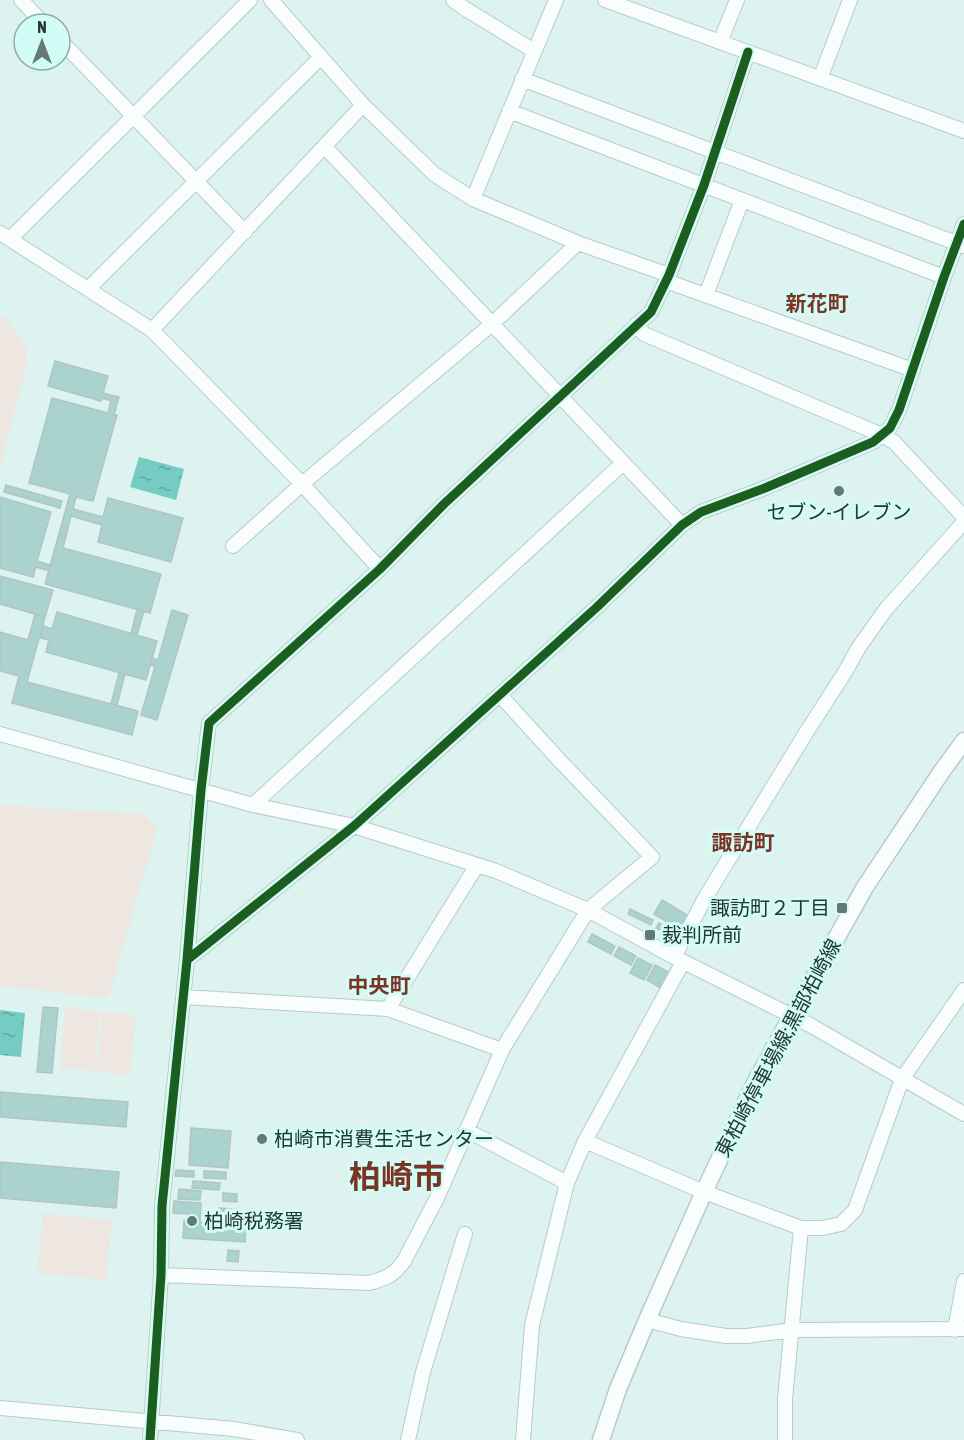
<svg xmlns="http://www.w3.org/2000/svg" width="964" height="1440" font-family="'Asap Condensed','Noto Sans JP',sans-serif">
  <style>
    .green { fill: #eee6e1 }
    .water { fill: url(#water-ripples) }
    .building { fill: #aad2ce; stroke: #b2c5c2; stroke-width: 1.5 }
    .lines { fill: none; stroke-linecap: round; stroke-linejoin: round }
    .minor-casing { stroke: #b8cbc8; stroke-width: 16 }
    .major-casing { stroke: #b8cbc8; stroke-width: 19 }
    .minor { stroke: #fafdfd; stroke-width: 14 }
    .major { stroke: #fafdfd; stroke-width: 16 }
    .cycleway-casing { stroke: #d2fdf7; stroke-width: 13 }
    .cycleway { stroke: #1b5e20; stroke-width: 9 }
    .poi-dot { fill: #657876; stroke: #d2fdf7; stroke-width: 2 }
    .labels { text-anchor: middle; stroke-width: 6; stroke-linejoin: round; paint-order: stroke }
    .poi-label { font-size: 20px; fill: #253634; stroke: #d2fdf7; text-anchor: start }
    .street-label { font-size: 20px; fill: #253634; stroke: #d2fdf7 }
    .neighbourhood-label { font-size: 21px; font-weight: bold; fill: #793424; stroke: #d2fdf7 }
    .town-label { font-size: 32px; font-weight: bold; fill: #793424; stroke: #d2fdf7 }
  </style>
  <defs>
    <pattern id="water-ripples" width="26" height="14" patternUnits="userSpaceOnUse" patternTransform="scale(1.5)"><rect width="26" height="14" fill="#76ccc2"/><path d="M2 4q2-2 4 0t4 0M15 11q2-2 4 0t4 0" fill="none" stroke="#61a69e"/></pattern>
  </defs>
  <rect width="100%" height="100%" fill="#dcf3f0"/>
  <path class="green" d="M0 316 5 317 25 344 27 363 0 468Z
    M0 805 143 814 158 827 108 998 0 986Z
    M65 1008 100 1011 94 1071 60 1068Z
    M102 1012 136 1015 130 1075 96 1072Z
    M43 1213 112 1220 106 1280 37 1273Z"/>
  <path class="water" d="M139 457 184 469 176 500 130 487Z
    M0 1010 25 1013 21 1057 0 1055Z"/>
  <path class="building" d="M55 361 108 376 103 393 119 397 114 415H117L93 501 76 497 73 509 103 517 108 498 183 518 171 562 98 542 102 525 71 516 63 548 161 574 150 613 45 584 70 494 29 483 52 398 108 413 111 401 102 398 101 401 48 386Z
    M6 485 62 501 60 508 4 492Z
    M0 497 51 512 37 561 50 565 49 571 36 567 33 577 0 568Z
    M0 576 53 590 45 617 0 604Z
    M137 609 144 611 137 635 131 634Z
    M172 610 188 615 157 720 141 715 155 666 150 665 152 658 158 660Z
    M57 612 157 641 146 680 46 652 49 640 40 638 43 626 52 629Z
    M35 614 45 617 27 682 138 711 132 735 12 703 19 676 0 671V632L28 640Z
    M119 673 125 674 117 705 111 704Z
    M662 900 692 918 684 932 654 914Z
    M630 909 653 920 651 925 628 914Z
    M659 923 682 935 680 941 656 928Z
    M592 934 615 946 611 954 588 942Z
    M619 947 636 956 631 965 614 956Z
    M638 958 652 965 644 980 630 973Z
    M655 965 672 974 664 990 647 980Z
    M43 1007 58 1008 52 1073 37 1072Z
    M0 1092 128 1102 126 1127 0 1117Z
    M191 1128 231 1131 228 1168 189 1165Z
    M0 1162 119 1172 116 1208 0 1198Z
    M176 1170 194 1171V1177L175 1176Z
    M204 1171 226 1172V1179L204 1178Z
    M193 1181 220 1183 219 1190 192 1188Z
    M179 1189 201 1191 200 1200 178 1199Z
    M223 1193 237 1194V1202L223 1201Z
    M174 1201 201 1203 200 1222 218 1223 219 1208 231 1209 230 1220 226 1219V1224L246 1225 245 1242 183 1238 184 1220 189 1221V1214L173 1213Z
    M228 1250 239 1251 238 1262 227 1261Z"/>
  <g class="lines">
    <defs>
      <path id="minor" d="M21 0 44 24
        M271 0 363 105 434 174 473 199 578 243 669 275
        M453 0 464 8 534 51
        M605 0 964 131
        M60 40 245 232
        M720 42 737 0
        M522 79 964 246
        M820 79 850 0
        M509 111 944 277
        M324 146 682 525
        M473 199 556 0
        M0 233 152 330 302 484 380 569
        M10 239 250 0
        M666 281 913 370
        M88 289 321 57
        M706 295 742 200
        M637 324 644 334 882 435 894 442 964 517
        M152 330 363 105
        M233 546 302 484 492 324 578 243
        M0 734 253 805 354 826 496 871 588 910 674 957 810 1025 964 1114
        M253 805 623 463
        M674 957 705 898 804 736 845 672 859 647 886 609 964 522
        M187 960 354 826 597 607 682 525 701 512 765 488 873 442 890 428 899 410 944 277 964 224
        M183 997 388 1009 502 1050
        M388 1009 477 865
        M466 1130 567 1183 585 1141 683 962
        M585 1141 704 1192 801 1228H822L841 1224 855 1210 902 1079 964 990
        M161 1275 369 1283C387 1278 394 1275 404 1261L437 1198 502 1050 588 910 652 857 560 761 500 695
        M647 1320 681 1329 726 1336H747L792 1330 964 1329
        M955 1330 964 1281
        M0 1408 234 1429 297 1440
        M150 1440 161 1275 162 1206 187 960 201 790 209 723 380 569 444 504 651 312 669 275 704 185 748 52
        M408 1440 423 1372 465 1234
        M523 1440 532 1325 567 1183
        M785 1440V1399L801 1228"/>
      <path id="major" d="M601 1440 618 1389 647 1320 704 1192 755 1083 791 1017 828 953 865 887 942 771 964 741"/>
    </defs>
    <use href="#minor" class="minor-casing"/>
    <use href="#major" class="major-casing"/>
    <use href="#minor" class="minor"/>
    <use href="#major" class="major"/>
    <defs>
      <path id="cycleway" d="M187 960 354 826 597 607 682 525 701 512 765 488 873 442 890 428 899 410 944 277 964 224
        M150 1440 161 1275 162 1206 187 960 201 790 209 723 380 569 444 504 651 312 669 275 704 185 748 52"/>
    </defs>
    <use href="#cycleway" class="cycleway-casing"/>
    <use href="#cycleway" class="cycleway"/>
  </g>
  <g class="poi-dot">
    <circle cx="839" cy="491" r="6"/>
    <rect x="836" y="902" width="12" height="12" rx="3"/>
    <rect x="644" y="929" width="12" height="12" rx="3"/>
    <circle cx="262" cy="1139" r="6"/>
    <circle cx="192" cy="1221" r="6"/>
  </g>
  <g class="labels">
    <g class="poi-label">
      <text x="839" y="519" text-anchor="middle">セブン-イレブン</text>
      <text x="830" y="915" text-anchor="end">諏訪町２丁目</text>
      <text x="662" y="942">裁判所前</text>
      <text x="274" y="1146">柏崎市消費生活センター</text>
      <text x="204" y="1228">柏崎税務署</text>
    </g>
    <g class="street-label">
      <text transform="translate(778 1048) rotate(-62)" y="7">東柏崎停車場線;黒部柏崎線</text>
    </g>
    <g class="neighbourhood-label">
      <text x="817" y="311">新花町</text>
      <text x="743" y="850">諏訪町</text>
      <text x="379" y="993">中央町</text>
    </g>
    <g class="town-label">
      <text x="397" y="1188">柏崎市</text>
    </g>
  </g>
  <g transform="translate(42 42)"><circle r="28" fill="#d2fdf7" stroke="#8dada9" stroke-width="1.5"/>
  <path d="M0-4.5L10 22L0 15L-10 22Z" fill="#657876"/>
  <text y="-9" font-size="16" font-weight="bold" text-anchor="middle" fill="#253634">N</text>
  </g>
</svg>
